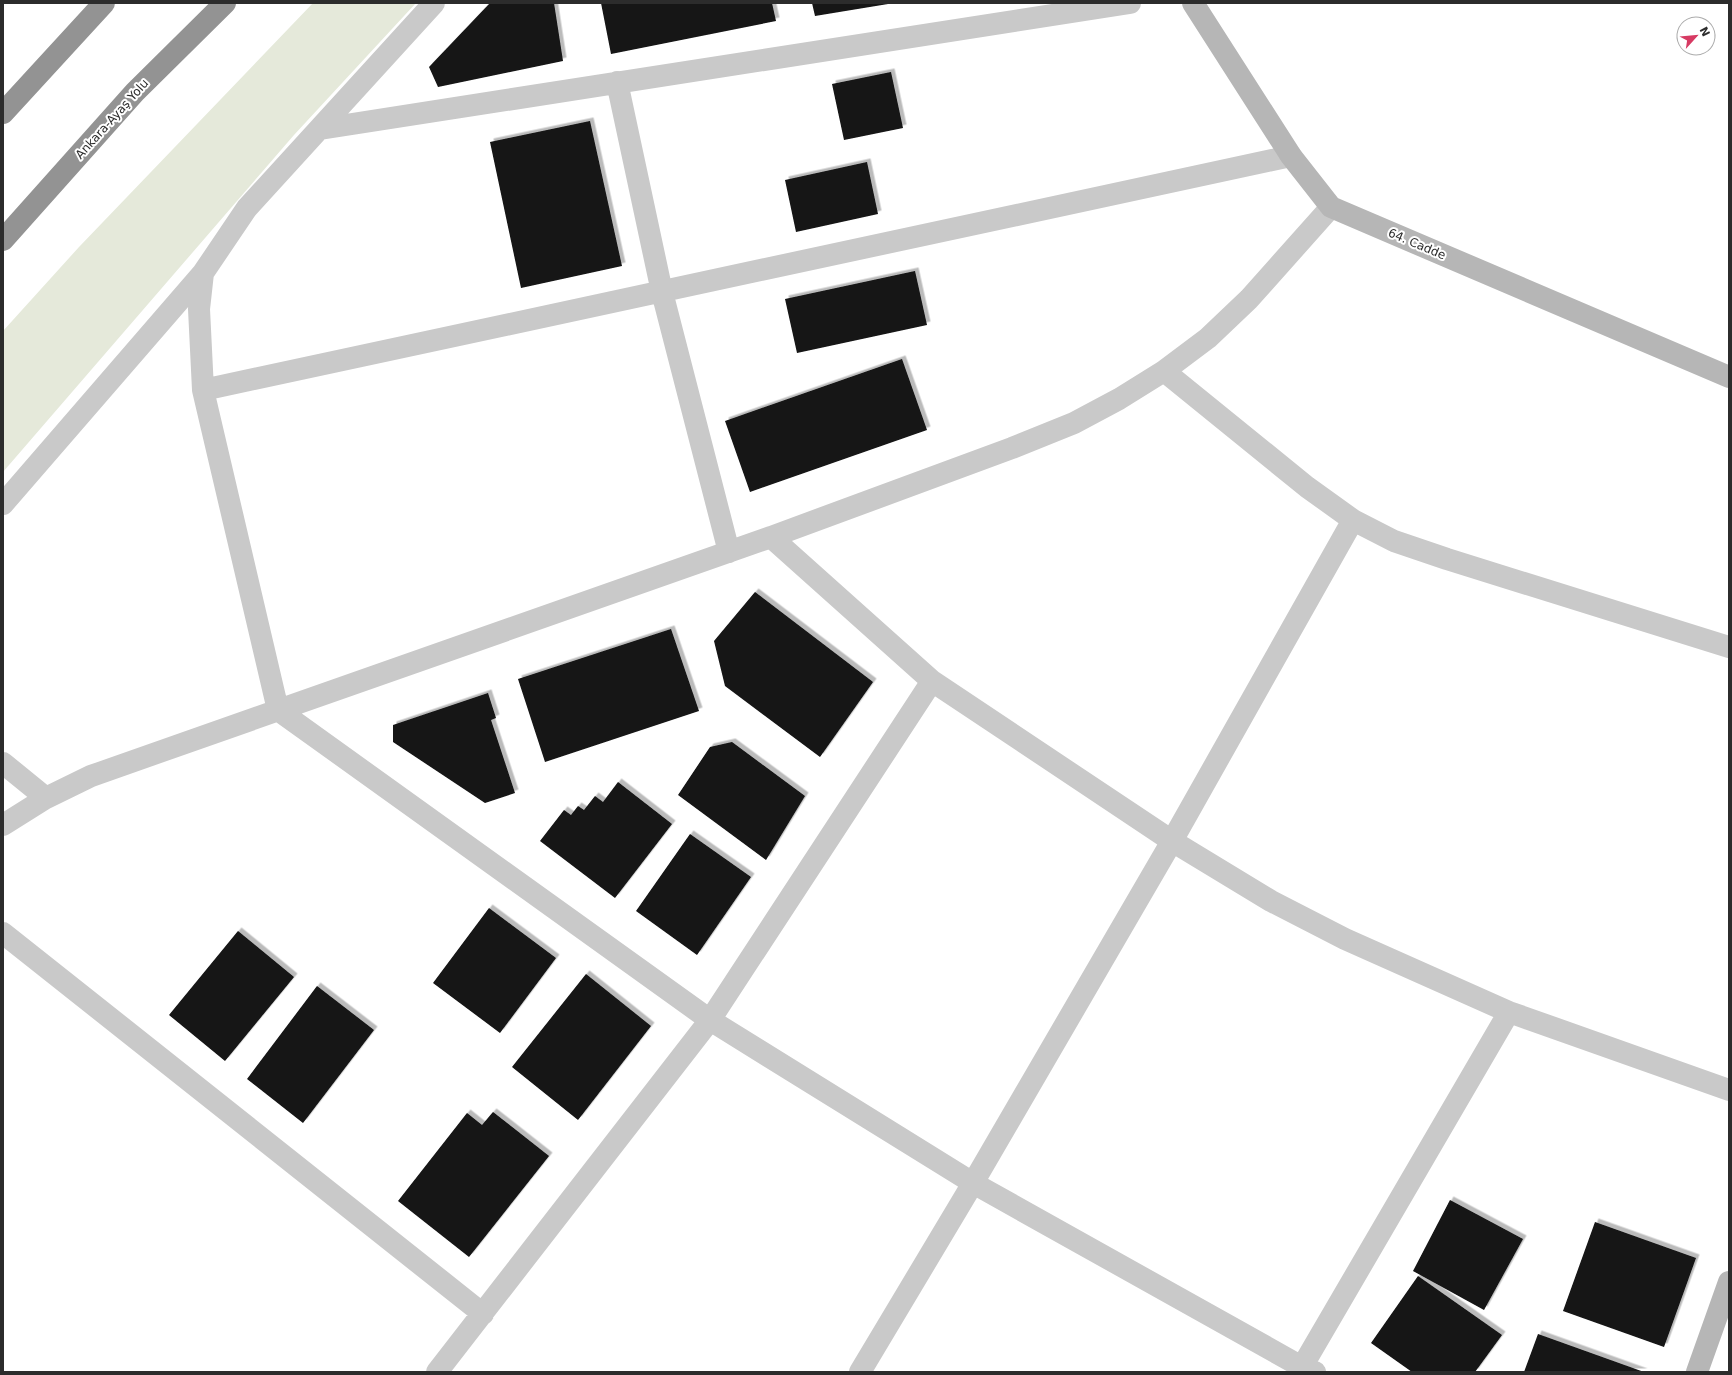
<svg xmlns="http://www.w3.org/2000/svg" width="1732" height="1375" font-family="'DejaVu Sans',sans-serif">
  <style>
    .green { fill: #e5e9da }
    .building { fill: #131313; filter: url(#shadow) }
    .lines { fill: none; stroke-linecap: round; stroke-linejoin: round }
    .street { stroke: #c9c9c9; stroke-width: 22 }
    .secondary { stroke: #b6b6b6; stroke-width: 22 }
    .highway { stroke: #939393; stroke-width: 22 }
    .labels { text-anchor: middle; stroke-width: 4; stroke-linejoin: round; paint-order: stroke }
    .street-label { font-size: 12px; fill: #2c2c2c; stroke: #fff }
  </style>
  <defs>
    <filter id="shadow"><feDropShadow dx="3.5" dy="-3.5" stdDeviation="0" flood-color="#0004"/></filter>
  </defs>
  <rect width="100%" height="100%" fill="#fff"/>
  <path class="green" d="M313 3H416L294 135 3 472V331L79 247Z"/>
  <path class="building" d="M490 3H554L563 61 438 87 429 67Z
    M601 3H772L776 21 611 54Z
    M812 3H888V4L815 16Z
    M891 72 903 128 844 140 832 84Z
    M590 121 622 266 521 288 490 142Z
    M867 162 878 214 796 232 785 180Z
    M915 271 927 325 797 353 785 299Z
    M902 359 927 430 750 492 725 421Z
    M755 592 873 682 820 757 725 686 714 641Z
    M671 629 699 711 545 762 518 679Z
    M488 693 496 718 491 720 515 793 485 803 393 742V725Z
    M732 742 805 796 766 860 678 795 710 747Z
    M618 782 672 824 615 898 540 841 564 810 571 815 578 806 584 810 595 796 603 802Z
    M690 834 751 877 697 955 636 911Z
    M489 908 556 958 500 1033 433 983Z
    M238 931 294 977 225 1061 169 1015Z
    M586 974 651 1026 578 1120 512 1067Z
    M317 986 374 1030 303 1123 247 1079Z
    M493 1112 549 1156 469 1257 398 1201 467 1113 482 1125Z
    M1450 1200 1523 1239 1484 1310 1413 1271Z
    M1595 1222 1696 1258 1664 1347 1563 1311Z
    M1418 1276 1502 1335 1475 1372H1412L1371 1343Z
    M1538 1334 1644 1372H1524Z"/>
  <g class="lines">
    <path class="street" d="M434 3 247 208 203 273 199 309 203 390 278 710 710 1020 973 1183 1302 1367 1315 1372
      M617 82 662 292 729 552
      M320 129 1130 3
      M1164 371 1307 487 1353 520 1394 541 1447 559 1729 647
      M203 390 1291 156
      M3 504 203 273
      M1353 520 1172 841 1271 901 1345 939 1509 1012
      M771 537 1012 448 1074 423 1119 399 1164 371 1208 338 1249 299 1331 207
      M3 763 46 798
      M3 825 46 798 91 776 771 537 932 681 1172 841 973 1183 860 1372
      M3 933 483 1314
      M437 1372 710 1020 932 681
      M1299 1372 1509 1012 1729 1090"/>
    <path class="secondary" d="M1193 3 1291 156 1331 207 1729 377
      M1697 1372 1729 1282"/>
    <path class="highway" d="M3 113 104 3
      M3 240 135 92 225 3"/>
  </g>
  <g class="labels">
    <g class="street-label">
      <text transform="translate(112 119) rotate(-48)" y="4">Ankara-Ayaş Yolu</text>
      <text transform="translate(1417 244) rotate(23)" y="4">64. Cadde</text>
    </g>
  </g>
  <rect width="1732" height="1375" fill="none" stroke="#2c2c2c" stroke-width="8"/>
  <g transform="translate(1696 36) rotate(63)"><circle r="19" fill="#ffffff" stroke="#ababab"/>
  <path d="M0-3L7 15L0 10L-7 15Z" fill="#d73a63"/>
  <text y="-6" font-size="11" font-weight="bold" text-anchor="middle" fill="#2c2c2c">N</text>
  </g>
</svg>
